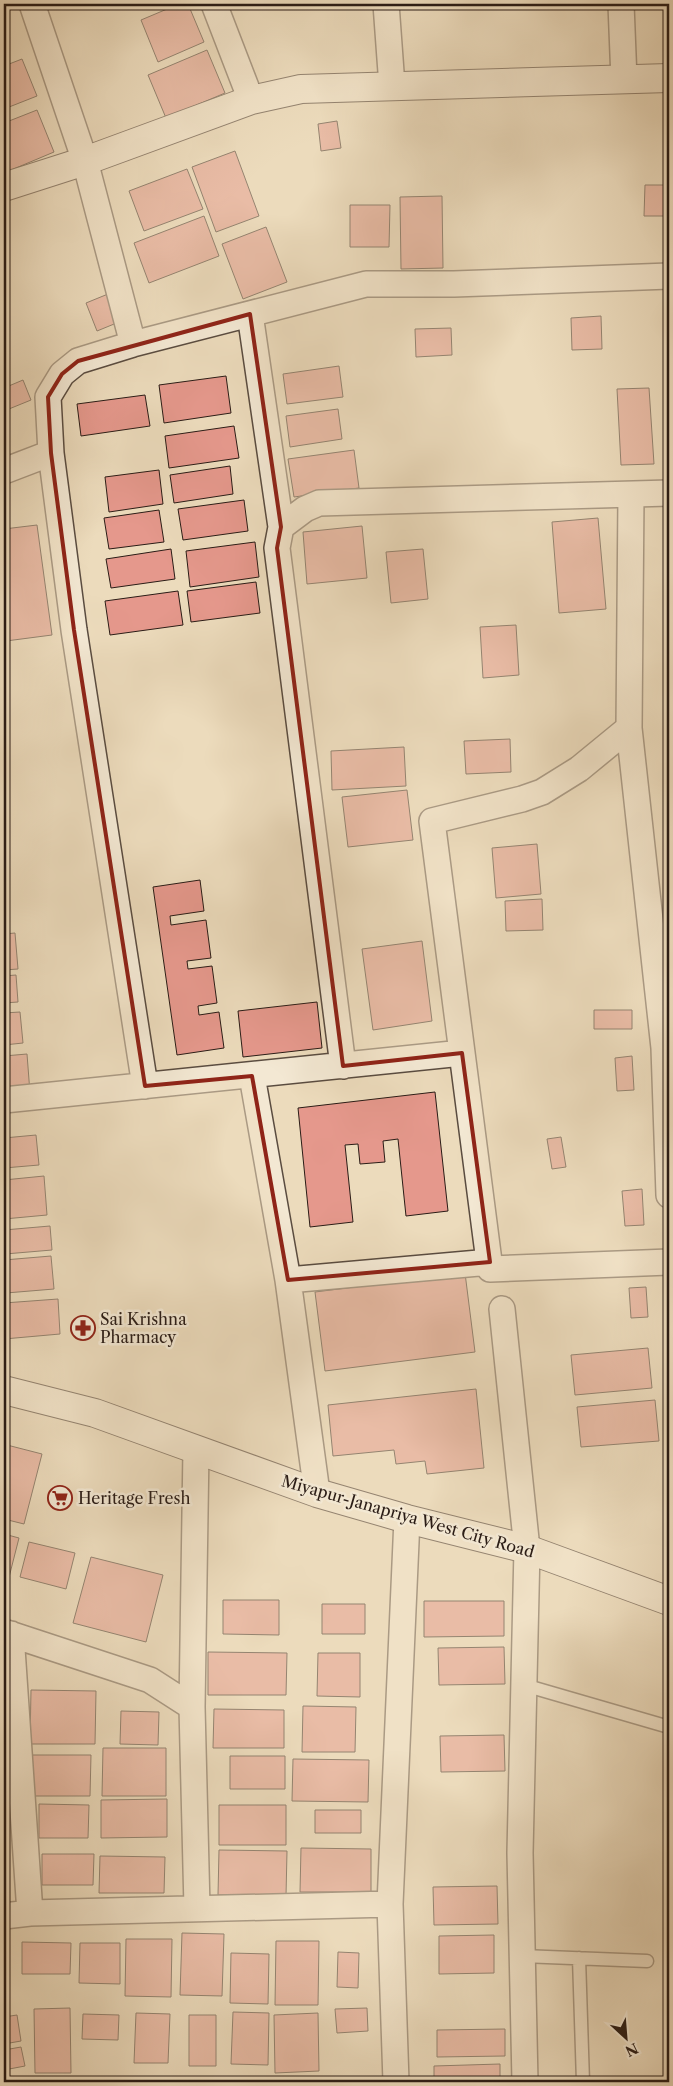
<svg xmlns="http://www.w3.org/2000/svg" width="673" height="2086" font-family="'Libre Caslon Text',serif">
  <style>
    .building { fill: #e5988c; stroke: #2a1c16 }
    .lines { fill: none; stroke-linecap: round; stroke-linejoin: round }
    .lane-casing { stroke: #5a4c40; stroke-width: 15 }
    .street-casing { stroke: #5a4c40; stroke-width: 28 }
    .secondary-casing { stroke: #2a1c16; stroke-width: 30 }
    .lane { stroke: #f3e8d3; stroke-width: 12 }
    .street { stroke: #f3e8d3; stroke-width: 25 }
    .secondary { stroke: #f3e8d3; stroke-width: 28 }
    .marked { fill: none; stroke: #8f2418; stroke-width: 4; stroke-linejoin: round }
    .labels { text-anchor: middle; stroke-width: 5; stroke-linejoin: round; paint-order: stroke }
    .poi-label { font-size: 16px; fill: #2a1c16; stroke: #f3e8d3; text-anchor: start }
    .street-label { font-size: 16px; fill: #2a1c16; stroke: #f3e8d3 }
  </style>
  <rect width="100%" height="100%" fill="#ecdbbc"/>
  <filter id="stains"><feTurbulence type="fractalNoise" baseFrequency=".004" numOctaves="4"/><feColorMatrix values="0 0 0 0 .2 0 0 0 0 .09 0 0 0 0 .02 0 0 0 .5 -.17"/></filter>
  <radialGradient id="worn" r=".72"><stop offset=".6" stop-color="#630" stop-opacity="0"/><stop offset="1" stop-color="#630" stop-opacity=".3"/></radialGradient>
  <path class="building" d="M179 4H188L204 42 158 62 141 20Z
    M207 50 225 93 166 118 148 75Z
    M22 59 37 96 4 109V66Z
    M37 110 54 152 4 173V123Z
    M337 121 341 148 321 151 318 124Z
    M235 151 259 216 216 232 192 167Z
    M187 169 203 209 144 231 129 191Z
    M645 185H669V216H644Z
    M442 196 443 268 401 269 400 197Z
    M350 205H390L389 247H350Z
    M204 216 219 256 149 283 134 243Z
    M266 227 287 282 243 299 222 244Z
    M108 294 119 322 97 331 86 303Z
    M601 316 602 349 572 350 571 318Z
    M451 328 452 355 416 357 415 329Z
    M339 366 343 397 287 404 283 374Z
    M226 376 231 413 164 423 159 385Z
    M23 380 31 400 4 411V388Z
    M649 388 654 464 621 465 617 389Z
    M145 395 150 426 81 436 77 404Z
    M338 409 342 439 290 447 286 416Z
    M234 426 239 458 169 468 165 436Z
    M354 450 359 488 294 497 288 459Z
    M230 466 233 494 174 503 170 475Z
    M159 470 163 504 109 512 105 477Z
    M244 500 248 531 183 540 178 509Z
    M159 510 164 542 109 549 104 518Z
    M598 518 606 609 559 613 552 522Z
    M37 525 52 635 6 641 4 627V529Z
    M362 526 367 578 307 584 303 532Z
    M255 542 259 577 190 587 186 551Z
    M171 549 175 579 111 588 106 559Z
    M423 549 428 599 391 603 386 552Z
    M256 582 260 613 191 622 187 591Z
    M178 591 183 625 110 635 105 601Z
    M516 625 519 675 483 678 480 627Z
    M510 739 511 772 466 774 464 741Z
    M404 747 406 786 332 790 331 751Z
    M407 790 413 840 348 847 342 797Z
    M537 844 541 894 496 898 492 848Z
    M200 880 204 911 170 916 171 925 206 920 211 958 187 961 188 969 212 966 217 1003 198 1006 199 1015 219 1012 224 1048 177 1055 153 887Z
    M4 893H6L8 923H4Z
    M542 899 543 930 506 931 505 901Z
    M15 933 18 969 4 970V934Z
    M422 941 432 1021 373 1030 362 949Z
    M16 975 18 1002 4 1003V976Z
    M317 1002 322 1048 243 1057 238 1011Z
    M594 1010H632V1029H594Z
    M20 1012 23 1043 4 1045V1013Z
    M27 1054 30 1093 4 1095V1056Z
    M632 1056 634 1090 617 1091 615 1058Z
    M435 1092 448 1211 406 1216 398 1139 383 1141 385 1162 360 1164 358 1144 345 1145 353 1222 310 1227 298 1108Z
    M36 1135 39 1165 4 1168V1138Z
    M561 1137 566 1167 552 1169 547 1139Z
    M44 1176 47 1215 4 1219V1180Z
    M642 1189 644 1225 625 1226 622 1191Z
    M50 1226 52 1250 5 1254 4 1230Z
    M51 1256 54 1289 6 1293 4 1260Z
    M465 1273 475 1352 325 1371 315 1292Z
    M646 1287 648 1317 631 1318 629 1288Z
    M58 1299 60 1334 4 1339V1303Z
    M648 1348 652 1388 575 1395 571 1355Z
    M476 1389 484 1468 427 1474 425 1461 396 1464 394 1450 333 1456 328 1405Z
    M655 1400 659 1441 581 1447 577 1407Z
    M7 1445 42 1454 24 1524 4 1519V1456Z
    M4 1534 19 1538 6 1589 4 1588Z
    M29 1542 75 1553 66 1589 20 1577Z
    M91 1557 163 1575 146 1642 73 1623Z
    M223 1600H279V1635L223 1634Z
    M424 1601H504V1636L424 1637Z
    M322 1604H365V1634H322Z
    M504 1647 505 1684 439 1685 438 1648Z
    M208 1652 287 1653 286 1695H208Z
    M318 1653H360V1697L317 1696Z
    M31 1690 96 1691 95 1744H30Z
    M303 1706 356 1707 355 1752H302Z
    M214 1709 284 1710V1748H213Z
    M121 1711 159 1712 158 1745 120 1744Z
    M504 1735 505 1771 441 1772 440 1736Z
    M103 1748H166V1796H102Z
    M30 1755H91L90 1796H30Z
    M230 1756H285V1789H230Z
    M293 1759 369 1760 368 1802 292 1801Z
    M167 1799V1837L101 1838V1800Z
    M39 1804 89 1805 88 1838H39Z
    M219 1805H286V1845H219Z
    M315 1810H361V1833H315Z
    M301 1848 371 1849V1892H300Z
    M219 1850 287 1851 286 1896 218 1895Z
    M42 1854H94L93 1885H42Z
    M100 1856 165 1857 164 1893H99Z
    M497 1886 498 1924 434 1925 433 1887Z
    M182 1933 224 1934 222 1996 180 1995Z
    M494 1935V1973L439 1974V1936Z
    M126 1939H172L171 1997 125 1996Z
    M276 1941H319L318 2005H275Z
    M22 1942 71 1943 70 1974H22Z
    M80 1943H120V1984L79 1983Z
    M338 1952 359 1953 358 1988 337 1987Z
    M231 1953 269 1954 268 2004 230 2003Z
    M70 2008 71 2073H35L34 2009Z
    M367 2008 368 2031 337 2033 335 2009Z
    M233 2012 269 2013 268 2065 231 2064Z
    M136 2013 170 2014 168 2063H134Z
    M318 2013 319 2071 275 2073 274 2015Z
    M83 2014 119 2015 118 2040 82 2039Z
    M17 2015 21 2041 4 2044V2017Z
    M189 2015H216V2066H189Z
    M505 2029V2056L437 2057V2030Z
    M21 2047 25 2066 4 2070V2050Z
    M500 2064V2082H434V2066Z"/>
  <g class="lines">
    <defs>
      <path id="lane" d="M524 1685 669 1727
        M522 1956 647 1961
        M579 1958 583 2082"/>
      <path id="street" d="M32 4 85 161 133 344
        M214 4 251 100
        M386 4 392 86
        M621 4 624 80
        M250 314 281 527
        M4 471 51 453
        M631 495 629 728 664 1048 669 1195
        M629 728 579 769 542 792 522 799 432 821 490 1269 669 1262
        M343 1066 277 548 281 527 305 509 319 503 669 493
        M252 1076 288 1280 317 1493
        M145 1086 74 630 51 453 48 397 62 374 78 361 133 344 366 284H454L669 276
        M4 1100 462 1053
        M288 1280 490 1262
        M502 1309 527 1549 520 1853 525 2082
        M196 1449 192 1707 197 1908
        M4 1632 150 1680 192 1707
        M11 1634 30 1913
        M4 1916 30 1913 390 1904
        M396 2082 390 1904 407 1519"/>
      <path id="secondary" d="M4 187 85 161 251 100 301 89 669 78
        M4 1390 95 1413 317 1493 407 1519 527 1549 669 1601"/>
    </defs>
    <use href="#lane" class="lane-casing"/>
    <use href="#street" class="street-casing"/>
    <use href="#secondary" class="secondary-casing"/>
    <use href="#lane" class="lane"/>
    <use href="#street" class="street"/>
    <use href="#secondary" class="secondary"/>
  </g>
  <path d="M0 0H673V2086H0ZM250 314 281 527 277 548 343 1066 462 1053 490 1262 288 1280 252 1076 145 1086 74 630 51 453 48 397 62 374 78 361Z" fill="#ecdbbc" fill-opacity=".55" fill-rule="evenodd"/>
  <path class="marked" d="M250 314 281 527 277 548 343 1066 462 1053 490 1262 288 1280 252 1076 145 1086 74 630 51 453 48 397 62 374 78 361Z"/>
  <defs>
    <symbol id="pharmacy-ring" viewBox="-11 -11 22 22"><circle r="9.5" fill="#f3e8d3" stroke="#8f2418" stroke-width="1.5"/><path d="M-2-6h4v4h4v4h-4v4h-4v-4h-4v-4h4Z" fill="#8f2418"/></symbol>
    <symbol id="supermarket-ring" viewBox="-11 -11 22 22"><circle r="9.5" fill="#f3e8d3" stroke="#8f2418" stroke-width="1.5"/><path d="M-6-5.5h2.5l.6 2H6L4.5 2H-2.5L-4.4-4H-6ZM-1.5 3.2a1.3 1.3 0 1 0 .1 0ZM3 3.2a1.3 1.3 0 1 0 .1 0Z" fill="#8f2418"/></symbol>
  </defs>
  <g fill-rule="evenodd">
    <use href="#pharmacy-ring" x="69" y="1314" width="28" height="28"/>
    <use href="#supermarket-ring" x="46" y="1484" width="28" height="28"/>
  </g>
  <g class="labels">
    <g class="poi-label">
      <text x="100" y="1325">Sai Krishna<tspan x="100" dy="18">Pharmacy</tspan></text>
      <text x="78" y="1504">Heritage Fresh</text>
    </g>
    <g class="street-label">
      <text transform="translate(408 1516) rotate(16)" y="6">Miyapur-Janapriya West City Road</text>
    </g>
  </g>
  <rect width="673" height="2086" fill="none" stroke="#ecdbbc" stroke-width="20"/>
  <rect x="5" y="5" width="663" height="2076" fill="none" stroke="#2a1c16" stroke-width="2.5"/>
  <rect x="10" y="10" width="653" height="2066" fill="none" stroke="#2a1c16"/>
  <g transform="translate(626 2038) rotate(154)" stroke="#f3e8d3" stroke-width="4" paint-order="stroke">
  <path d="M0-4L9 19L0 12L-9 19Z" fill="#2a1c16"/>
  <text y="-8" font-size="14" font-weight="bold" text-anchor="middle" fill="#2a1c16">N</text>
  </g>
  <rect width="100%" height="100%" filter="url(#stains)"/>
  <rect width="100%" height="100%" fill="url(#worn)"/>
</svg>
